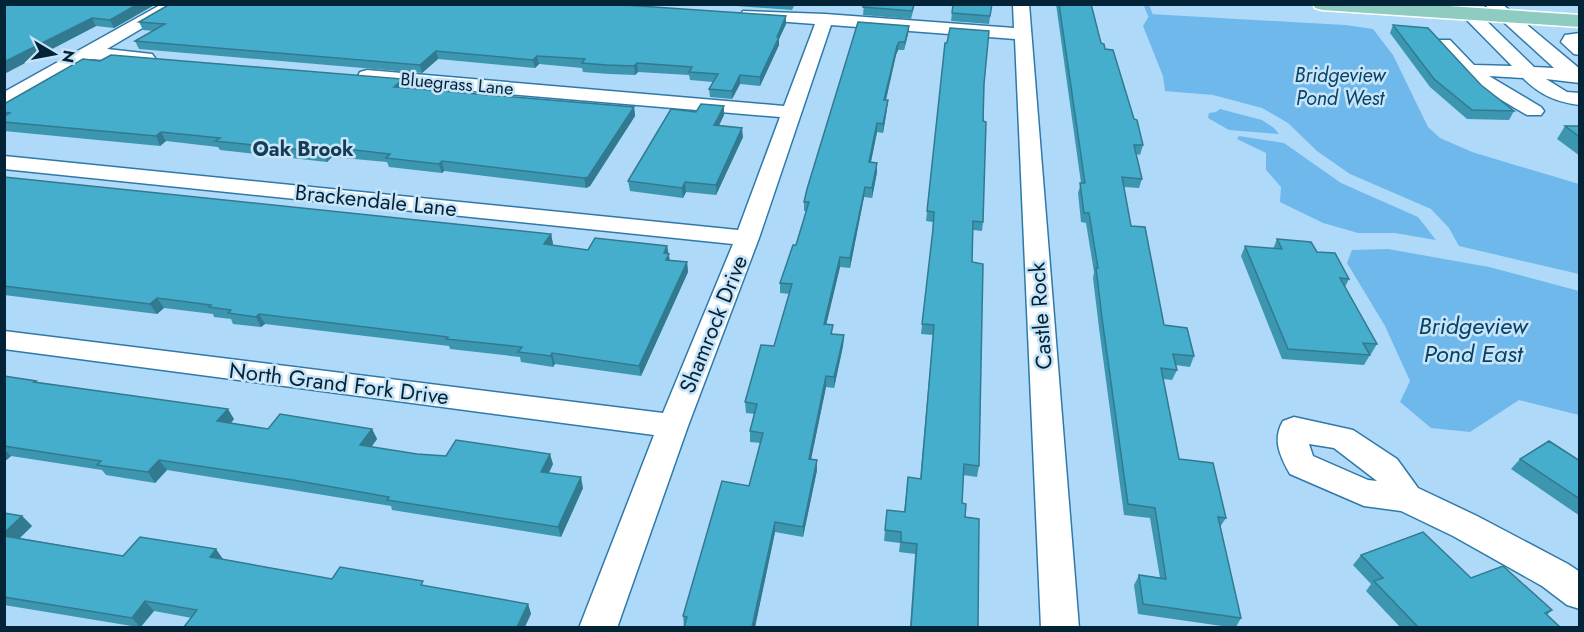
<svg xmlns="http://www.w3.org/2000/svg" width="1584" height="632" font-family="Jost,sans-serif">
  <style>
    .water { fill: #6fb8ec }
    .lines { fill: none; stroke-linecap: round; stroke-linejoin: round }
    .stream { stroke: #6fb8ec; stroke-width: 5 }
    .minor-casing { stroke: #2f79a9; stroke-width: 3 }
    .major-casing { stroke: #fff; stroke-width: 3 }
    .minor { fill: #fff; fill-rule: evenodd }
    .major { fill: #8eccc2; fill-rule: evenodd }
    .wall { fill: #3c96b0 }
    .shaded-wall { fill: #317a90 }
    .building { fill: #46aecd; stroke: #317a90; stroke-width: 1.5 }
    .labels { text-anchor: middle; stroke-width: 5; stroke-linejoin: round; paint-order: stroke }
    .far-street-label { font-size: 18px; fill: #032336; stroke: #c8e4f9 }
    .far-water-label { font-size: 20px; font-style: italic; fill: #064364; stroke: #c8e4f9 }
    .far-neighbourhood-label { font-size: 20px; font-weight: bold; fill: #153c55; stroke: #c8e4f9 }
    .street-label { font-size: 22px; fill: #032336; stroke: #c8e4f9 }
    .water-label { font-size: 24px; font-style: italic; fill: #064364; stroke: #c8e4f9 }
  </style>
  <rect width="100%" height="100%" fill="#afd9f8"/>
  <path class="water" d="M1150 14 1345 25 1373 29 1393 55 1428 127 1440 138 1472 152 1579 184V274L1459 246 1449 228 1431 209 1350 174 1317 151 1288 123 1262 108 1213 95 1165 91 1163 76 1143 26Z
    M1220 109 1262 120 1274 128 1279 134 1229 130 1208 118 1209 113 1216 112Z
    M1239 136 1284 143 1341 183 1418 217 1436 240 1395 233H1358L1323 223 1280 202 1281 187 1266 170V153L1237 139Z
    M1388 249 1489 267 1579 291V415L1519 400 1470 432 1431 428 1400 402 1410 381 1385 326 1347 263 1352 250Z"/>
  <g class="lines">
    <path class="stream" d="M1146 4 1150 14"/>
    <defs>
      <path id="minor" d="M162 4H183L107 49 152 54 155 58 152 62 146 63 91 59 4 106V92Z
        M1013 4H1029L1079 628H1041L1015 39 831 25 759 238 688 426 617 628H579L654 435 4 349V331L663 413 733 244 4 169V156L738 230 780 117 367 82 360 80 358 76 360 72 367 70 784 106 815 24 749 19 741 14 743 11 825 14 1014 28Z
        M1451 4H1469L1534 67 1554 68 1484 4H1502L1580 69V83L1546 79 1567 92 1580 93V105C1556 102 1540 95 1523 78L1489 76 1541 107 1544 111 1541 115H1527L1471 82 1438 48 1435 44 1438 40H1450L1474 65 1512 66Z
        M1580 33V55L1574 54 1561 42 1565 35Z
        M1294 417 1353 430 1397 459 1418 488 1477 516 1568 564 1580 572V609L1567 605 1542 586 1453 536 1401 511 1364 506 1290 474C1280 456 1272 440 1283 421ZM1309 444 1334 448 1377 481 1368 480 1313 456Z"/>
      <path id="major" d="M1313 4H1420L1580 15V27L1322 10 1315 8Z"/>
    </defs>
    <use href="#minor" class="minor-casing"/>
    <use href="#major" class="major-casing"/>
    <use href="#minor" class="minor"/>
    <use href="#major" class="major"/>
  </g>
  <path class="wall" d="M4 4H156L114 28 96 26 4 74Z
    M710 4H795L792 10Z
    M864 4H915L911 19 863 15Z
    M953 4H992L989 24 951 21Z
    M1056 4H1091L1101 43 1105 49 1134 119 1143 145 1140 155 1136 154 1142 179 1139 188 1124 187 1131 226 1164 325 1194 356 1190 367 1175 365 1177 370 1172 380 1163 379 1179 459 1226 518 1220 527 1241 618 1236 627H1229L1138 614 1134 585 1139 575 1160 578 1150 518 1124 515 1099 328 1093 278 1094 272 1086 223 1081 222 1078 193 1081 183Z
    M139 22 786 24 779 39V45L760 86 740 84 732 99 710 97 709 89 713 82 690 80 689 75 638 72 635 75 609 74 583 72 582 68 539 64 535 68 438 59 422 73 139 49 135 41 153 31 143 30Z
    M1393 25 1514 111 1509 120 1467 119 1430 87 1390 33Z
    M909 26 908 34 904 50H898L896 55 886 100H888L887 109 883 133 877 132 871 162 877 163V172L872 198 864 197 850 268 840 267 826 324 833 334 844 335 843 346 834 388 826 387 811 459 817 460V470L803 537 775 532 755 627H684L683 616 749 486 761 443 750 442V431L755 414 746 413 745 402 774 346 790 294 780 293V283L796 245 806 211H804V202Z
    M945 43 984 84 983 222 982 231 973 230 972 262 979 466 977 477 963 475 962 503 965 517 978 627H910L915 554 899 552 900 543 884 541 886 520 904 512 908 477 920 479 933 335 921 334 932 239 933 222 926 221Z
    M403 79 406 88 634 107 635 116 590 186 586 188 444 171 442 173 389 167 387 162 332 157 327 162 220 150 218 147 166 141 160 146 4 131V104Z
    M724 115 719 126 743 137 716 195 686 192 683 198 630 191 628 181Z
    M1565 126H1580V156L1557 139Z
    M4 177 551 234 553 244 552 245 588 250 667 246 670 260 687 262 688 272 641 376 555 364 553 367 521 362 520 357 450 349 449 346 265 324 261 327 233 324 231 319 214 317 213 314 164 308 157 314 4 295Z
    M1277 239 1317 252 1349 279 1345 287 1377 344 1371 354H1369L1370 355 1364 365 1282 359 1241 256 1245 246 1273 249Z
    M4 376 234 419 231 423 268 429H372L377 439 371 447 417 454 553 464 549 473 583 488 561 537 392 510 391 506 299 491 167 470 155 483 106 475 102 470 11 456 4 462Z
    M1520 459 1580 461V516L1511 469Z
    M4 513 22 516 32 526 20 538 123 556 223 559 332 579 426 586 528 604 531 614 192 618 154 611 141 627H138L4 605Z
    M1361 555 1471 578 1552 610 1547 615 1560 627H1400L1366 591 1371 584 1353 565Z"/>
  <path class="shaded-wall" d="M138 4H156L114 28 110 20Z
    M786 16V24L779 39V45L760 86V77Z
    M92 18 96 26 4 74V62Z
    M909 26 908 34 904 50 905 42Z
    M899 42 898 50 896 55 884 108V100L897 46Z
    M436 51 438 59 422 73 420 65Z
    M537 56 539 64 535 68 533 60Z
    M637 63 638 72 635 75 634 66Z
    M740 75V84L732 99V91Z
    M403 79 406 88 394 87Z
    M888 100 887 109 883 133V124Z
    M724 106V115L714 135V125Z
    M634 107 635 116 590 186 586 188 584 178Z
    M877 123V132L869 171V162Z
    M742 128 743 137 716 195V185Z
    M161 132 166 141 160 146 156 136Z
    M329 147 332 157 327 162 323 152Z
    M442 161 444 171 442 173 439 164Z
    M877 163V172L872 198V188Z
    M685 182 686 192 683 198 682 188Z
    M865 187 864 197 850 268V258Z
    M551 234 553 244 546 254 544 244Z
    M667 246 670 264 668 270 664 253Z
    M840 257V267L824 334V324Z
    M687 262 688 272 641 376 639 366Z
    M157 298 164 308 157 314 150 304Z
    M259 314 265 324 261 327 256 317Z
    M844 335 843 346 834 388V377Z
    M552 353 555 364 553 367 551 356Z
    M826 376V387L809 469V459Z
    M228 409 234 419 223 432 217 421Z
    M372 429 377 439 365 456 360 445Z
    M4 449 11 456 4 462Z
    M550 454 553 464 544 482 541 472Z
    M159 460 167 470 155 483 148 472Z
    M817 460V470L803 537V527Z
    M581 477 583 488 561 537 558 527Z
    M22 516 32 526 12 545 4 538V533Z
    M775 522V532L755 627H752Z
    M216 549 223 559 210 557Z
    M145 601 154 611 140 627 132 618Z
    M528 604 531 614 525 627H517Z"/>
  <path class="building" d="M4 4H138L110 20 92 18 4 62Z
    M170 4H610L786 16 777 37H779L760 77 740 75 732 91 709 89 718 74 689 72 692 67 637 63 634 66 607 65 582 63 585 59 537 56 533 60 436 51 420 65 135 41 165 24 139 22Z
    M864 4H914L912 11 863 7Z
    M953 4H992L990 16 952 13Z
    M1059 4H1091L1101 43 1104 44 1105 49 1113 50 1134 119 1137 120 1143 145H1134L1142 179 1122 177 1131 226 1145 227 1164 325 1187 328 1194 356 1173 354 1177 370 1161 368 1179 459 1213 463 1226 518 1218 517 1241 618 1143 604 1139 575 1166 579 1155 508 1128 504 1102 318 1096 268H1098L1089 213H1084L1080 183H1085Z
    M858 22 909 26 905 42H899L897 46 884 100H888L883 124 877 123 869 162 877 163 872 188 865 187 850 258 840 257 824 324 833 325 831 334 844 335 834 377 826 376 809 459 817 460 803 527 775 522 752 627H684L687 617 683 616 722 481 749 486 763 433 750 431 757 404 745 402 761 345 774 346 792 284 780 283 793 245H796L809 202H804L807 189Z
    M1393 25 1428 28 1481 85 1514 111 1472 110 1434 79Z
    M950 28 989 31 984 84 983 121 986 122 983 222 973 221 972 262 983 264 979 466 964 464 962 503 966 504 965 517 979 519 978 627H911L917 544 901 542V532L885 530 887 510 905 512 908 477 921 479 934 325 922 324 933 229 934 212 927 211 945 43H947Z
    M111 55 403 79 394 87 634 107 588 177 584 178 442 161 439 164 386 158 390 154 329 147 323 152 215 141 220 138 161 132 156 136 4 122V116L10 113 4 112V104L83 59 100 61Z
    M701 104 724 106 714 125 742 128 716 185 685 182 682 188 628 181 671 109 696 112Z
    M1565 126H1580V137Z
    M4 177 551 234 544 244 588 250 595 238 667 246 664 253 669 254 666 260 687 262 639 366 552 353 551 356 518 352 522 347 446 339 448 337 259 314 256 317 228 313 231 310 209 307 211 305 157 298 150 304 4 286Z
    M1277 239 1311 242 1317 252 1335 253 1349 279 1340 278 1377 344 1363 343 1370 355 1288 349 1245 246 1282 249Z
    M4 376 36 381 34 382 228 409 217 421 268 429 280 414 372 429 360 445 417 454 446 456 456 440 550 454 541 472 581 477 558 527 387 500 389 497 293 480 159 460 148 472 97 465 101 461 4 446Z
    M1549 441 1580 461V499L1520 459Z
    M4 513 22 516 4 533Z
    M1423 532 1471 578 1503 566 1552 610 1545 613 1560 627H1418L1374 581 1383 578 1361 555Z
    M4 536 123 556 140 537 216 549 210 557 332 579 340 567 423 581 421 585 528 604 517 627H184L197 610 145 601 132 618 4 597Z"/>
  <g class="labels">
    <g class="far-street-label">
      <text transform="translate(457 84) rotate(5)" y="6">Bluegrass Lane</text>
    </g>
    <g class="far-water-label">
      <text x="1340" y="82">Bridgeview<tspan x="1340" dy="23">Pond West</tspan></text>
    </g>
    <g class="far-neighbourhood-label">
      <text x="303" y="156">Oak Brook</text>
    </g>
    <g class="street-label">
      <text transform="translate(376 200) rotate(6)" y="8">Brackendale Lane</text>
      <text transform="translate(1040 316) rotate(-94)" y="8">Castle Rock</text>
      <text transform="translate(713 324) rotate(-68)" y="8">Shamrock Drive</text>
      <text transform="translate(339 383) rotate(7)" y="8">North Grand Fork Drive</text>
    </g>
    <g class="water-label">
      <text x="1473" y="334">Bridgeview<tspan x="1473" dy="28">Pond East</tspan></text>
    </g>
  </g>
  <rect width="1584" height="632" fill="none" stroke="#032336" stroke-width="12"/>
  <g transform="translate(54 54) rotate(100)" stroke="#c8e4f9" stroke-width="4.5" paint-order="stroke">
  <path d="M0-4.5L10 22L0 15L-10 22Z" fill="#032336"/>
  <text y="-9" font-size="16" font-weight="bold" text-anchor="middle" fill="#032336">N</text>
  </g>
</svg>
